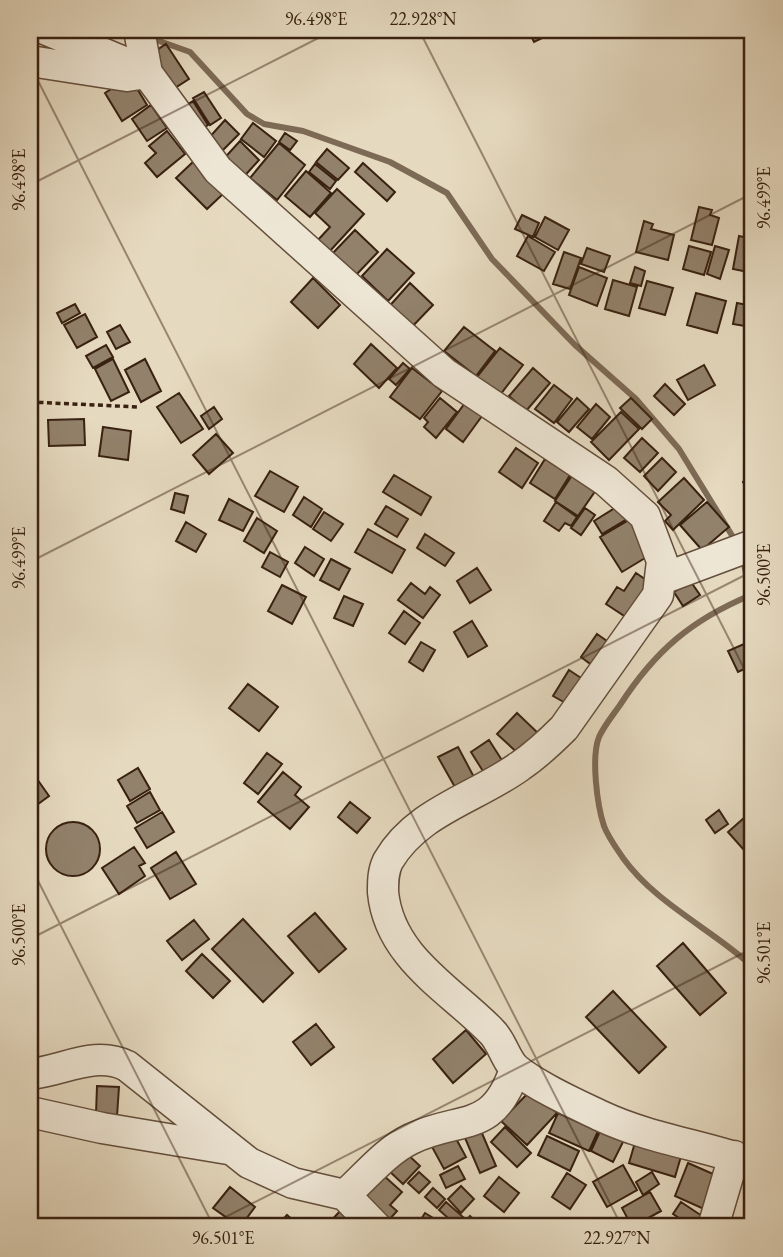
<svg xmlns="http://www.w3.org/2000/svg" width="783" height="1257" font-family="'EB Garamond',serif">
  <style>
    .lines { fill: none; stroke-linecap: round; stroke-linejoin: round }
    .stream { stroke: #7d6a56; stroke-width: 6 }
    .building { fill: #92816b; stroke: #392111; stroke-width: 2 }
    .minor-casing { stroke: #644f3c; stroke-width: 33 }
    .path { stroke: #392111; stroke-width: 3.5; stroke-dasharray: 5 3.5; stroke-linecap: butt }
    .minor { stroke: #eee6d5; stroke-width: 30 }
    .ticks { fill: none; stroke: #392111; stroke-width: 2; stroke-opacity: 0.45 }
    .neatline { fill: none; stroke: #392111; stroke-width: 2.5 }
    .ticks-label { font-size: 18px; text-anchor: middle; fill: #392111 }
  </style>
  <rect width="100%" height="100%" fill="#e5d9bf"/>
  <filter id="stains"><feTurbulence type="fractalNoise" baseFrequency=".00286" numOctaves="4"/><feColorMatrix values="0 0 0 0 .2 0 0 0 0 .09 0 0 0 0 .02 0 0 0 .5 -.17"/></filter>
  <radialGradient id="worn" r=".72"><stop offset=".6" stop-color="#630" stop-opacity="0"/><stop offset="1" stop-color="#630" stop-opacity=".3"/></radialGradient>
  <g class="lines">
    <path class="stream" d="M148 37 190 52 247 114 264 124 303 131 390 162 447 193 492 259 575 345 636 399 679 449 736 542
      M743 558 750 596
      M751 595C691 620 655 651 620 705 613 715 604 726 599 737 591 757 597 805 604 826 608 837 617 849 623 858 656 904 712 929 753 967"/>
  </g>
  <path class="building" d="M145 30H172V34H145Z
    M528 30H559L534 42Z
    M166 44 189 79 167 93 145 58Z
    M130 77 147 105 122 121 105 93Z
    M204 92 221 118 210 125 193 98Z
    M193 101 208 125 196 133 181 108Z
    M151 105 167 128 147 141 132 119Z
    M225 120 239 134 220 153 207 140Z
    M253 123 276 141 264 157 241 139Z
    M167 131 185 154 157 177 145 163 156 153 149 146Z
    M285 133 297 141 290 150 279 142Z
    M240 141 259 160 240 181 220 163Z
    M279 143 305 165 277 200 250 178Z
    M327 149 349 168 338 180 316 162Z
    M194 161 224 193 207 209 176 178Z
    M363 163 395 192 387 201 355 172Z
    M315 164 336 181 330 189 309 172Z
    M306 171 331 193 310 217 285 196Z
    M337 189 364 214 329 252 317 241 330 227 315 213Z
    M699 207 712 210 710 215 719 218 712 245 691 240Z
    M522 215 539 223 533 237 515 229Z
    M545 217 569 230 558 250 535 237Z
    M644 221 653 224 651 229 674 235 668 260 636 252Z
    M355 230 378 252 355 276 332 254Z
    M528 236 555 252 544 271 517 256Z
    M739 236 753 239V273L733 269Z
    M689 246 711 252 704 275 683 269Z
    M715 246 729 250 720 279 707 274Z
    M587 248 610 256 604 272 581 264Z
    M387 249 414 273 388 301 362 276Z
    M564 252 581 258 570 289 553 284Z
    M579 267 607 278 597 306 569 295Z
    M635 267 645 271 641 286 630 283Z
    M313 278 340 305 318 328 291 302Z
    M613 280 637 287 629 316 605 309Z
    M647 281 673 288 665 315 639 308Z
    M410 283 433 305 408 331 386 310Z
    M696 293 726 301 717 333 687 325Z
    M737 303 753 306 751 327 733 324Z
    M75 304 80 313 62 323 57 313Z
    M85 314 97 337 77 348 64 325Z
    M120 325 130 342 116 349 107 332Z
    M464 327 495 351 476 376 444 351Z
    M371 344 397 368 379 388 354 364Z
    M106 345 113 357 93 368 86 356Z
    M500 348 523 365 500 395 477 377Z
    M113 359 129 392 111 401 95 369Z
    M145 359 161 391 141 402 125 370Z
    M403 363 410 369 396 385 389 379Z
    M704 365 715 385 688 400 677 380Z
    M412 368 442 391 420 419 390 397Z
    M533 368 550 383 526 411 509 396Z
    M665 384 685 404 674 415 654 396Z
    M554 385 572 399 554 423 535 409Z
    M179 393 203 429 181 443 157 407Z
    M440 398 457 412 436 438 424 427 428 422 424 418Z
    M577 398 589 409 569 432 557 422Z
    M631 398 652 419 642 429 620 408Z
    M465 403 482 416 463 442 446 429Z
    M596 404 610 417 592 439 577 427Z
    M214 407 222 419 209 429 201 416Z
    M621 412 639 429 609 460 591 442Z
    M84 419 85 445 49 446 48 420Z
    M103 427 131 431 128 460 99 456Z
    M216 434 233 453 209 474 193 455Z
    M642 438 658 453 640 472 624 458Z
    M516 448 538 463 522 488 499 472Z
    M662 458 676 472 658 491 644 476Z
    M545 459 570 475 555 499 530 483Z
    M270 471 298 487 284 512 255 496Z
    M573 474 596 490 578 516 555 501Z
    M394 475 431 497 421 515 383 492Z
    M753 476V502L743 482Z
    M684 478 704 500 673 530 665 521 671 515 658 502Z
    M175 493 188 496 184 513 171 509Z
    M304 497 322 509 311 527 293 515Z
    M229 499 253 512 243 531 219 520Z
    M556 502 577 517 571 526 565 523 559 531 544 521Z
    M707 502 729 527 702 550 680 525Z
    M386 506 408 519 397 537 375 524Z
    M618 506 627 519 602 534 594 521Z
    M585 508 595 515 581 535 571 528Z
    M324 512 343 524 331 541 313 529Z
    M257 518 277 531 264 553 244 541Z
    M629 520 650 555 622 572 600 537Z
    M186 522 206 534 196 552 176 541Z
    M368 529 405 550 392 573 355 552Z
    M425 534 454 553 445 566 417 548Z
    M305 547 324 559 314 576 295 563Z
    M270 552 288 562 280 577 262 567Z
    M331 559 350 569 339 590 320 580Z
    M477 568 491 590 470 603 457 581Z
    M636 573 652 584 629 619 606 604 617 587 624 591Z
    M691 582 700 595 683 606 674 592Z
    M411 583 425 594 430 587 440 595 423 618 398 600Z
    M282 585 306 597 292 624 268 611Z
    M344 596 363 604 353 626 334 618Z
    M404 611 420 623 405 644 389 633Z
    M472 621 487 646 468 657 454 632Z
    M597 634 614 646 597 669 581 657Z
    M753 640V665L738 672 728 651Z
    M421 642 435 650 423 671 409 662Z
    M569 670 584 680 569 705 553 696Z
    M248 684 278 707 259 731 229 708Z
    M517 713 540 735 521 756 497 734Z
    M489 740 505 765 486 776 471 752Z
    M458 747 475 779 456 789 438 757Z
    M267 753 282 764 258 794 244 783Z
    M138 768 150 789 130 801 118 780Z
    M30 769 49 796 30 810Z
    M283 772 301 787 295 795 309 807 290 829 258 802Z
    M150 792 160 810 137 823 127 806Z
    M350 802 370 818 357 833 338 817Z
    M719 810 728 824 715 833 706 820Z
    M162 812 174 832 147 848 135 828Z
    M744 818 753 828V842L744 850 728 832Z
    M46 849a27 27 0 1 1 54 0a27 27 0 1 1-54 0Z
    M134 847 145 863 139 866 145 876 119 894 102 868Z
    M176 852 196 884 170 899 151 868Z
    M315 913 346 949 319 972 288 936Z
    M243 919 293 973 263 1002 212 949Z
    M194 920 209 939 182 960 167 941Z
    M683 943 726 993 700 1015 657 966Z
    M202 954 230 981 213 998 186 971Z
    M613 991 666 1047 639 1073 586 1017Z
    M316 1024 334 1047 311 1065 293 1042Z
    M466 1030 486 1054 453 1083 433 1059Z
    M97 1086 119 1087 117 1116 96 1114Z
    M532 1089 557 1113 527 1145 501 1121Z
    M558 1113 598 1131 589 1151 549 1133Z
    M505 1127 531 1153 517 1167 491 1142Z
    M601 1129 624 1140 613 1162 591 1151Z
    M481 1131 496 1166 480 1173 465 1138Z
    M453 1133 466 1157 444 1169 431 1145Z
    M547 1136 579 1151 570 1171 538 1155Z
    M636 1139 682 1153 675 1177 629 1163Z
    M404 1151 420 1166 403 1184 387 1169Z
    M688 1163 720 1177 706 1210 675 1196Z
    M623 1165 637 1190 607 1207 593 1182Z
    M458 1166 465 1179 446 1188 440 1175Z
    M419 1172 430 1182 419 1193 408 1183Z
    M652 1172 659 1184 643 1195 636 1182Z
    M567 1173 586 1185 570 1209 552 1197Z
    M383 1175 402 1192 390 1205 397 1211 387 1222 362 1200Z
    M499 1177 519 1193 504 1212 484 1196Z
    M461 1186 474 1199 461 1213 448 1199Z
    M230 1187 255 1207 240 1227 213 1208Z
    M433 1188 445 1199 437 1208 425 1197Z
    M650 1192 661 1211 632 1227 622 1208Z
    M446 1202 463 1217 456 1225 439 1210Z
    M681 1202 708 1220 704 1227H693L673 1214Z
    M342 1209 361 1227H329L327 1225Z
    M425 1213 448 1227H416Z
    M287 1215 299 1225 297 1227H282L279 1224Z
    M470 1216 482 1227H461Z"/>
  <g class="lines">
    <defs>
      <path id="minor" d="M47 30 131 65
        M139 30 147 73 218 170 444 373 606 481 645 516 662 561 658 595 564 728C550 742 536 755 520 766 476 798 417 811 388 861 383 871 383 881 383 892 389 957 450 989 491 1031 502 1041 506 1062 517 1070 538 1087 576 1104 601 1116 650 1139 703 1145 753 1163
        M30 61 127 76 147 73
        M662 579 753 545
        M30 1074C63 1071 95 1050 127 1066L249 1163 293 1183 345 1195C365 1177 386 1151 411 1139 461 1115 493 1135 515 1069
        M30 1112 102 1128 228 1149
        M345 1195 376 1227
        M713 1227 734 1156"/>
    </defs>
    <use href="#minor" class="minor-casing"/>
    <path class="path" d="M30 402 139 407"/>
    <use href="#minor" class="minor"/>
  </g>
  <path class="ticks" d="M419 30 753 686M30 65 622 1227M30 185 334 30M30 562 753 193M30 865 214 1227M30 939 753 571M206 1227 753 948"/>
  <rect width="783" height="1257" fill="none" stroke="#e5d9bf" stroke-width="77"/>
  <rect x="38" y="38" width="706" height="1180" class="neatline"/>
  <g class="ticks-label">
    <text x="316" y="25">96.498°E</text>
    <text x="423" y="25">22.928°N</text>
    <text transform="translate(19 180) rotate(-90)" y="6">96.498°E</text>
    <text transform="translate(764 198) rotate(-90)" y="6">96.499°E</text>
    <text transform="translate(19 558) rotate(-90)" y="6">96.499°E</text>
    <text transform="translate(764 575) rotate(-90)" y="6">96.500°E</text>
    <text transform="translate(19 935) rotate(-90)" y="6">96.500°E</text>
    <text transform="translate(764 953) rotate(-90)" y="6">96.501°E</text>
    <text x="223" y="1244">96.501°E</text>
    <text x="617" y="1244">22.927°N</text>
  </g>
  <rect width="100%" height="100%" filter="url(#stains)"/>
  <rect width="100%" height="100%" fill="url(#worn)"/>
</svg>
